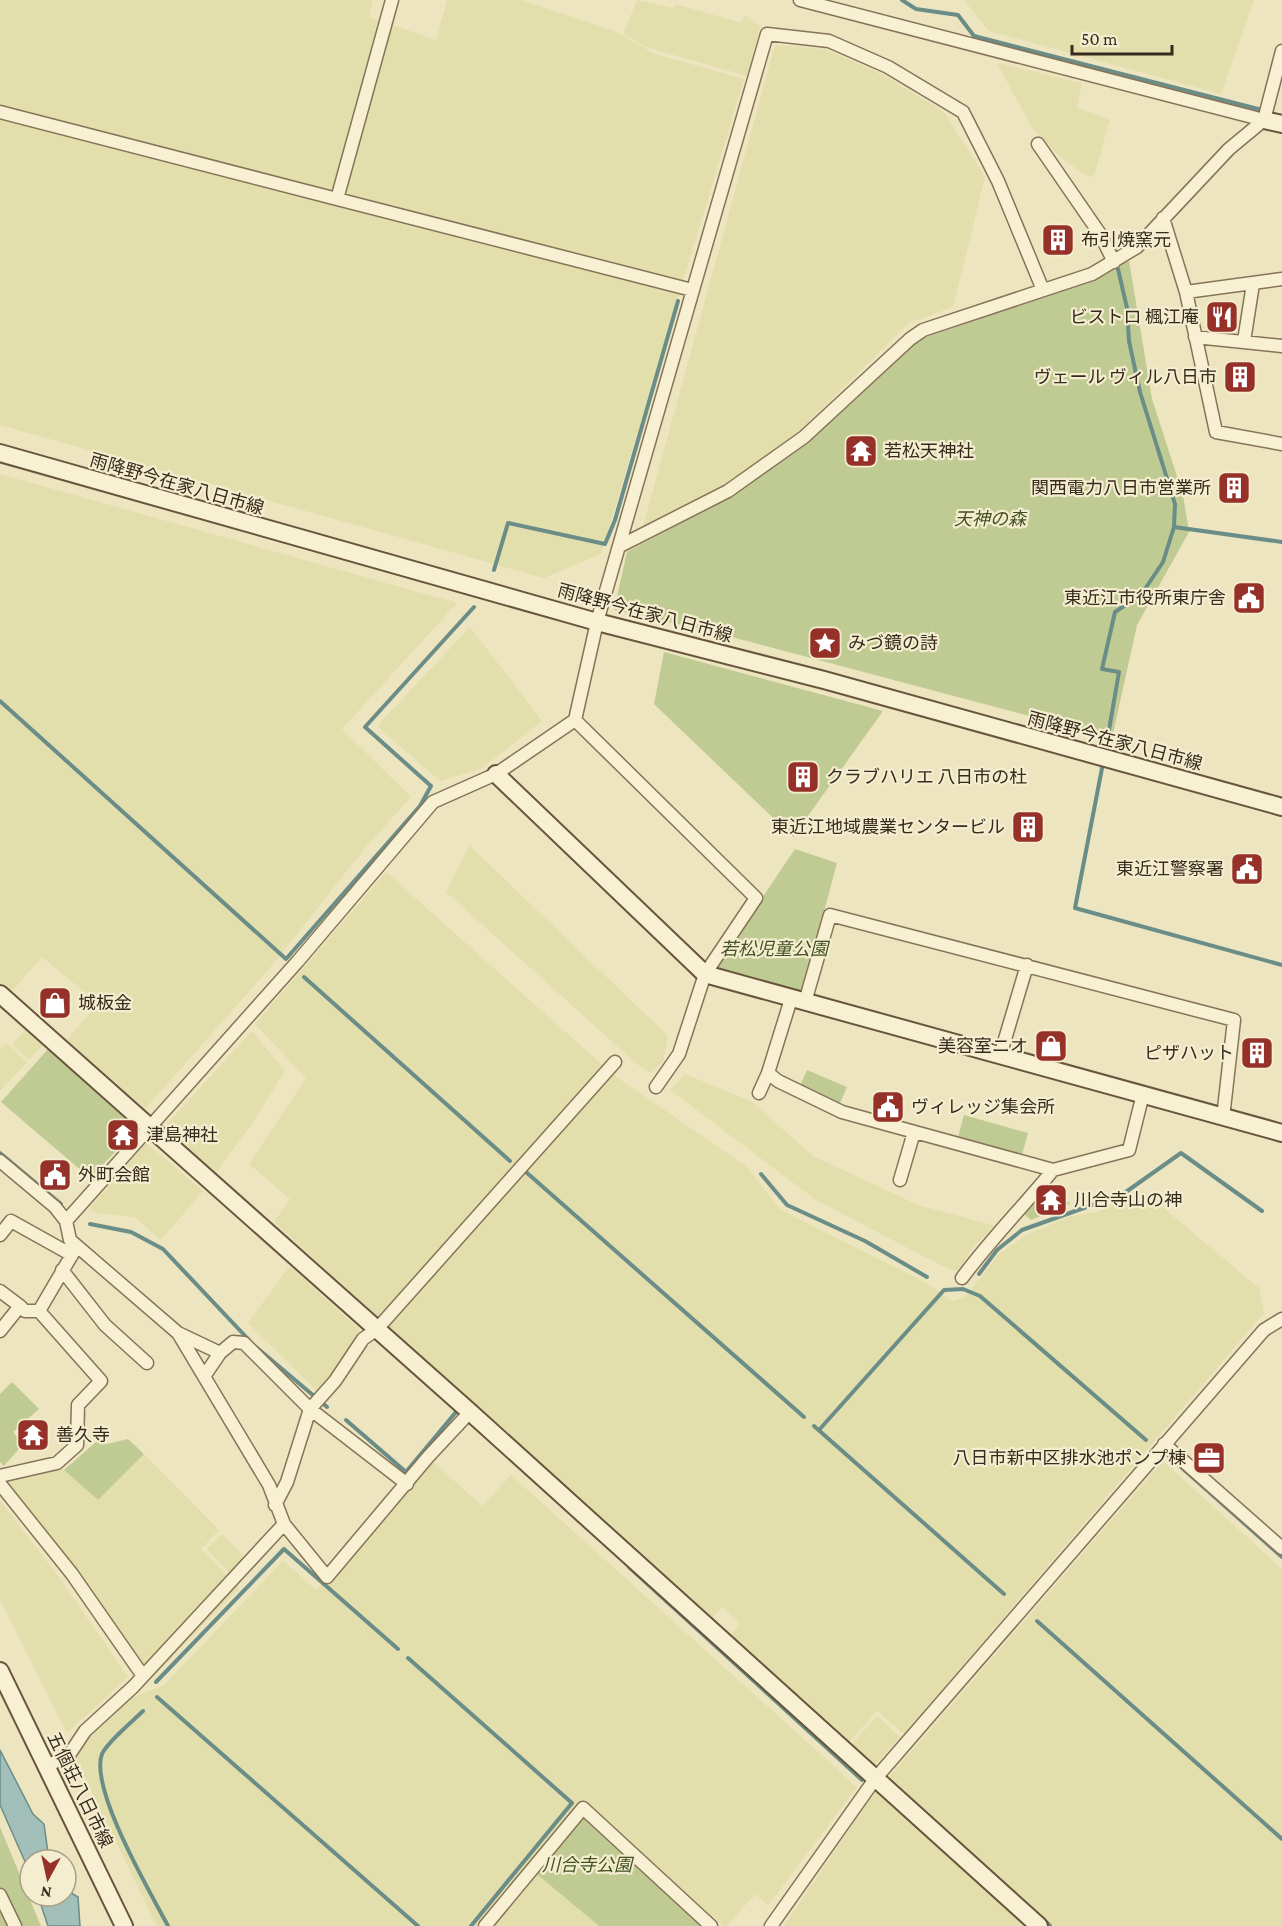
<svg xmlns="http://www.w3.org/2000/svg" width="1282" height="1926" font-family="'Crimson Pro','Noto Sans JP',serif">
  <style>
    .farmland { fill: #e3dfad }
    .green { fill: #c0cb94 }
    .water { fill: #a3bfb9; stroke: #6a8d87; stroke-width: 1.5 }
    .lines { fill: none; stroke-linecap: round; stroke-linejoin: round }
    .stream { stroke: #6a8d87; stroke-width: 4 }
    .street-casing { stroke: #867458; stroke-width: 15 }
    .secondary-casing { stroke: #68553c; stroke-width: 20 }
    .street { stroke: #f8f0d3; stroke-width: 12 }
    .secondary { stroke: #f8f0d3; stroke-width: 16 }
    .labels { text-anchor: middle; stroke-width: 4.5; stroke-linejoin: round; paint-order: stroke }
    .poi-label { font-size: 18px; fill: #362b1d; stroke: #f5edcf; text-anchor: start }
    .street-label { font-size: 18px; fill: #362b1d; stroke: #f5edcf }
    .park-label { font-size: 18px; font-style: italic; fill: #425223; stroke: #f5edcf }
  </style>
  <rect width="100%" height="100%" fill="#ede4c0"/>
  <path class="farmland" d="M0 0H373L369 17 436 40 447 0H522L615 31 655 54 744 79 601 554 544 578 0 425Z
    M637 0 674 8 676 4 741 23 745 15 760 27 747 76 646 47 623 34Z
    M964 0H1254L1221 94 989 31Z
    M775 45 825 49 885 76 944 112 985 177 953 307 909 323 798 432 725 485 642 530Z
    M997 63 1082 83 1077 108 1110 119 1094 176 1088 177 1060 157 1031 126Z
    M0 474 457 603 342 729 411 797 365 848 269 969 145 1109 67 1040 98 1003 42 957 0 1005Z
    M470 627 542 721 481 769 440 781 377 726Z
    M469 845 668 1036 663 1062 650 1073 637 1064 446 892Z
    M386 872 615 1076 746 1166 781 1210 923 1281 952 1301 964 1298 999 1254 1026 1235 1071 1216 1098 1212 1143 1191 1259 1288 1264 1313 904 1734 877 1711 849 1742 729 1637 740 1624 722 1607 710 1621 274 1222 290 1199 249 1164 306 1078 255 1024Z
    M26 1029 43 1045 29 1060 12 1044Z
    M252 1031 285 1071 251 1125 216 1173 165 1126Z
    M6 1043 27 1062 0 1091V1049Z
    M685 1074 751 1101 813 1156 918 1205 996 1226 974 1246 958 1271 946 1268 816 1200 670 1090Z
    M146 1143 203 1191 161 1240 134 1217 96 1213 90 1208Z
    M290 1266 362 1332 318 1392 248 1323Z
    M144 1454 219 1530 201 1549 239 1588 152 1678 76 1569 7 1481 59 1466 98 1500Z
    M428 1457 482 1506 511 1475 857 1787 768 1906 755 1894 727 1926H723L582 1800 528 1866 599 1926H157L73 1754 131 1698 164 1685 283 1561 316 1590Z
    M1163 1461 1282 1569V1926H784L870 1799Z
    M0 1500 61 1580 128 1677 67 1733 0 1599Z
    M222 1534 245 1558 230 1573 207 1549Z
    M877 1716 900 1737 875 1765 852 1744Z"/>
  <path class="green" d="M1129 261 1152 399 1183 495 1189 532 1137 625 1112 738 709 631 614 610 627 552 733 495 808 442 913 345 926 337 1066 290Z
    M664 652 883 711 793 837 654 704Z
    M795 849 837 863 801 997 712 972Z
    M49 1048 139 1127 90 1178 1 1102Z
    M807 1070 847 1087 840 1103 800 1086Z
    M964 1115 1028 1133 1022 1155 958 1137Z
    M1050 1182 1070 1204 1031 1220 1024 1214Z
    M12 1382 39 1409 13 1432 23 1444 4 1466 0 1462V1394Z
    M128 1439 144 1454 98 1500 64 1470 96 1442 107 1444Z
    M583 1808 710 1926H599L532 1870Z
    M0 1827 41 1926H0Z"/>
  <path class="water" d="M0 1750 33 1814 44 1824 49 1860H30V1873L0 1805Z
    M66 1890 78 1897 80 1926H48L38 1896H66Z"/>
  <g class="lines">
    <path class="stream" d="M902 0 916 9 958 15 974 36 1262 110
      M1174 527 1282 542
      M494 570 508 523 605 544 615 520 678 301
      M0 701 286 959 420 806 431 786 365 727 474 607
      M1105 753 1119 672 1102 669 1115 612 1141 595 1163 562 1174 527 1175 504 1140 392 1129 341 1127 308 1118 269
      M1103 763 1075 908 1282 965
      M304 977 510 1161
      M0 1153 61 1204
      M526 1172 804 1417
      M761 1174 787 1205 865 1241 927 1277
      M90 1224 131 1232 163 1249 249 1340
      M979 1274 997 1250 1022 1230 1123 1194 1181 1153 1262 1211
      M256 1347 327 1407
      M346 1420 406 1472 456 1412
      M814 1426 1004 1594
      M819 1430 944 1290 963 1289 980 1296 1146 1440
      M1181 1467 1282 1557
      M629 1567 862 1780
      M1037 1621 1282 1839
      M408 1658 572 1803 471 1926
      M156 1682 284 1549 398 1649
      M157 1697 418 1926
      M143 1711C133 1721 107 1742 102 1754 89 1788 150 1892 168 1926
      M1043 1919 1050 1926"/>
    <defs>
      <path id="street" d="M392 0 337 199 692 290
        M800 0 1264 120
        M0 112 337 199
        M1038 144 1100 234 1114 262
        M1163 218 1186 292 1216 432 1282 444
        M1186 292 1282 279
        M1195 337 1282 346
        M1244 341 1253 284
        M620 546 728 491 804 437 910 339 923 330 1092 274 1137 247 1229 149 1264 120 1282 51
        M575 720 756 898 705 974 679 1054 656 1087
        M791 999 768 1073 778 1081 842 1112 1053 1170 1129 1150 1143 1094
        M805 1002 830 915 1234 1020 1223 1118
        M1000 1056 1027 965
        M759 1093 768 1073
        M0 1161 55 1207 66 1221 70 1240 178 1333 220 1353
        M900 1180 914 1132
        M66 1221 298 961 433 802 496 774 575 720 597 622 767 34 829 41 888 67 963 112 998 181 1043 290
        M0 1235 11 1221 72 1255
        M62 1270 105 1325 147 1363
        M962 1278C990 1240 1023 1207 1053 1170
        M0 1291 20 1306 0 1331
        M39 1311 73 1253 71 1247
        M205 1375 220 1353 233 1342 244 1343 310 1409 407 1484
        M1164 1444 1282 1548
        M0 1476 57 1463 77 1445 78 1405 101 1381 39 1311H25L20 1306
        M0 1484 72 1574 143 1676
        M275 1505 287 1482 310 1409 335 1381 363 1339 377 1329 615 1062
        M284 1524 327 1577 428 1457 470 1412
        M47 1766 69 1755 85 1731 133 1687 284 1524 269 1485 178 1333
        M0 1895 15 1926
        M485 1926 583 1808 711 1926
        M771 1926 875 1779 1264 1330 1282 1319"/>
      <path id="secondary" d="M1264 120 1282 124
        M0 453 597 622 824 680 1282 807
        M496 774 705 974 1282 1133
        M0 994 470 1412 1039 1926
        M0 1671 124 1926"/>
    </defs>
    <use href="#street" class="street-casing"/>
    <use href="#secondary" class="secondary-casing"/>
    <use href="#street" class="street"/>
    <use href="#secondary" class="secondary"/>
  </g>
  <defs>
    <symbol id="building-square" viewBox="-11 -11 22 22"><rect x="-9" y="-9" width="18" height="18" rx="4" fill="#953129" stroke="#f5edcf"/><path d="M-4-6H4V6H1V3H-1V6H-4ZM-2.5-4.3h1.7v1.8h-1.7ZM.8-4.3h1.7v1.8H.8ZM-2.5-1h1.7V.8h-1.7ZM.8-1h1.7V.8H.8Z" fill="#fff"/></symbol>
    <symbol id="restaurant-square" viewBox="-11 -11 22 22"><rect x="-9" y="-9" width="18" height="18" rx="4" fill="#953129" stroke="#f5edcf"/><path d="M-5-6h1v4h1v-4h1v4h1v-4h1v5L-1.5 .5V6h-2V.5L-5-1ZM5-6V6H3V1.5H1.5Q1.5-4 5-6Z" fill="#fff"/></symbol>
    <symbol id="temple-square" viewBox="-11 -11 22 22"><rect x="-9" y="-9" width="18" height="18" rx="4" fill="#953129" stroke="#f5edcf"/><path d="M0-6L5-2H3V0L6.5 2.5H4V6H1.5V3h-3V6H-4V2.5H-6.5L-3 0V-2H-5Z" fill="#fff"/></symbol>
    <symbol id="civic-square" viewBox="-11 -11 22 22"><rect x="-9" y="-9" width="18" height="18" rx="4" fill="#953129" stroke="#f5edcf"/><path d="M-.6-6.5H3V-4.5H.6V-3L4-1V1h2V6H-6V1h2V-1L-.6-3ZM-1.2 2.5V6h2.4V2.5Z" fill="#fff"/></symbol>
    <symbol id="sight-square" viewBox="-11 -11 22 22"><rect x="-9" y="-9" width="18" height="18" rx="4" fill="#953129" stroke="#f5edcf"/><path d="M0-6L1.8-2.2L6-1.7L2.9 1.2L3.7 5.4L0 3.3L-3.7 5.4L-2.9 1.2L-6-1.7L-1.8-2.2Z" fill="#fff"/></symbol>
    <symbol id="shop-square" viewBox="-11 -11 22 22"><rect x="-9" y="-9" width="18" height="18" rx="4" fill="#953129" stroke="#f5edcf"/><path d="M-5-2.5h2.3a2.7 3.5 0 0 1 5.4 0H5L5.5 6h-11ZM-1.5-2.5h3a1.5 2.3 0 0 0-3 0Z" fill="#fff"/></symbol>
    <symbol id="office-square" viewBox="-11 -11 22 22"><rect x="-9" y="-9" width="18" height="18" rx="4" fill="#953129" stroke="#f5edcf"/><path d="M-6-3h4V-5.5h4V-3h4V5H-6ZM-1-4.5V-3h2v-1.5ZM-6 0V1H6V0Z" fill="#fff"/></symbol>
  </defs>
  <g fill-rule="evenodd">
    <use href="#building-square" x="1039" y="221" width="38" height="38"/>
    <use href="#restaurant-square" x="1203" y="298" width="38" height="38"/>
    <use href="#building-square" x="1221" y="358" width="38" height="38"/>
    <use href="#temple-square" x="842" y="432" width="38" height="38"/>
    <use href="#building-square" x="1215" y="469" width="38" height="38"/>
    <use href="#civic-square" x="1230" y="579" width="38" height="38"/>
    <use href="#sight-square" x="806" y="624" width="38" height="38"/>
    <use href="#building-square" x="784" y="758" width="38" height="38"/>
    <use href="#building-square" x="1009" y="808" width="38" height="38"/>
    <use href="#civic-square" x="1228" y="850" width="38" height="38"/>
    <use href="#shop-square" x="36" y="984" width="38" height="38"/>
    <use href="#shop-square" x="1032" y="1027" width="38" height="38"/>
    <use href="#building-square" x="1238" y="1034" width="38" height="38"/>
    <use href="#civic-square" x="869" y="1088" width="38" height="38"/>
    <use href="#temple-square" x="104" y="1116" width="38" height="38"/>
    <use href="#civic-square" x="36" y="1156" width="38" height="38"/>
    <use href="#temple-square" x="1032" y="1181" width="38" height="38"/>
    <use href="#temple-square" x="14" y="1416" width="38" height="38"/>
    <use href="#office-square" x="1190" y="1439" width="38" height="38"/>
  </g>
  <g class="labels">
    <g class="poi-label">
      <text x="1081" y="246">布引焼窯元</text>
      <text x="1199" y="323" text-anchor="end">ビストロ 楓江庵</text>
      <text x="1217" y="383" text-anchor="end">ヴェール ヴィル八日市</text>
      <text x="884" y="457">若松天神社</text>
      <text x="1211" y="494" text-anchor="end">関西電力八日市営業所</text>
      <text x="1226" y="604" text-anchor="end">東近江市役所東庁舎</text>
      <text x="848" y="649">みづ鏡の詩</text>
      <text x="826" y="783">クラブハリエ 八日市の杜</text>
      <text x="1005" y="833" text-anchor="end">東近江地域農業センタービル</text>
      <text x="1224" y="875" text-anchor="end">東近江警察署</text>
      <text x="78" y="1009">城板金</text>
      <text x="1028" y="1052" text-anchor="end">美容室ニオ</text>
      <text x="1234" y="1059" text-anchor="end">ピザハット</text>
      <text x="911" y="1113">ヴィレッジ集会所</text>
      <text x="146" y="1141">津島神社</text>
      <text x="78" y="1181">外町会館</text>
      <text x="1074" y="1206">川合寺山の神</text>
      <text x="56" y="1441">善久寺</text>
      <text x="1186" y="1464" text-anchor="end">八日市新中区排水池ポンプ棟</text>
    </g>
    <g class="street-label">
      <text transform="translate(177 484) rotate(16)" y="6">雨降野今在家八日市線</text>
      <text transform="translate(645 613) rotate(15)" y="6">雨降野今在家八日市線</text>
      <text transform="translate(1115 741) rotate(15)" y="6">雨降野今在家八日市線</text>
      <text transform="translate(80 1790) rotate(64)" y="6">五個荘八日市線</text>
    </g>
    <g class="park-label">
      <text x="990" y="525">天神の森</text>
      <text x="774" y="955">若松児童公園</text>
      <text x="587" y="1871">川合寺公園</text>
    </g>
  </g>
  <g transform="translate(48 1878) rotate(188)"><circle r="28" fill="#f5edcf" stroke="#a99f88" stroke-width="1.5"/>
  <path d="M0-4.5L10 22L0 15L-10 22Z" fill="#953129"/>
  <text y="-9" font-size="16" font-weight="bold" text-anchor="middle" fill="#362b1d">N</text>
  </g>
  <path d="M1072 45v9h100v-9" fill="none" stroke="#362b1d" stroke-width="3"/>
  <text x="1081" y="45" font-size="18" fill="#362b1d" stroke="#f5edcf" stroke-width="4.5" paint-order="stroke">50 m</text>
</svg>
